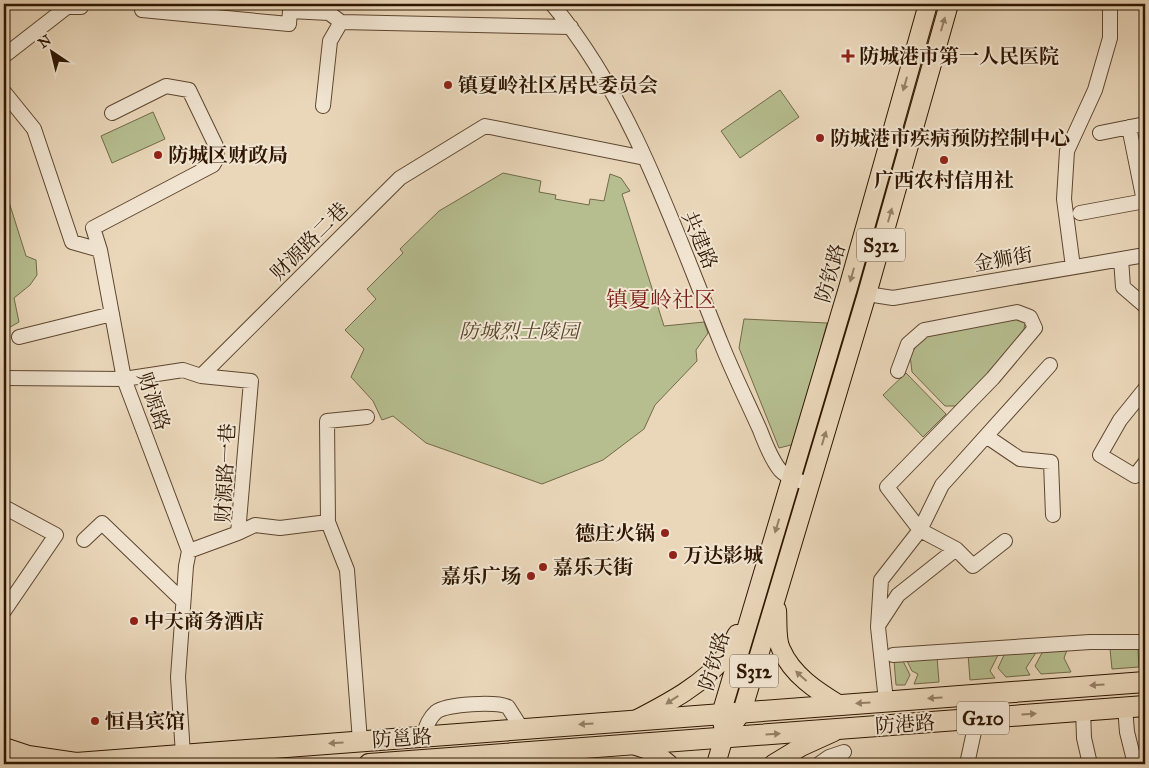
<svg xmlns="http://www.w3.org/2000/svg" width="1149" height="768" font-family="'IM FELL Great Primer','Noto Serif SC',serif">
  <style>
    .green { fill: #b6be90; stroke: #726a48 }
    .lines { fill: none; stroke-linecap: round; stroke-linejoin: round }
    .minor-casing { stroke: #5e462f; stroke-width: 16 }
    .major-casing { stroke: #2f1601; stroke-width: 20 }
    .highway-casing { stroke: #2f1601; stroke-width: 22 }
    .minor { stroke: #f1e5d2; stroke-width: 14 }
    .major { stroke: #ead7ba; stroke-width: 18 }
    .highway { stroke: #ead7ba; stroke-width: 20 }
    .oneway { fill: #968067 }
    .poi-dot { fill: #8f2418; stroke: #f1e5d2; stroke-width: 2 }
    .labels { text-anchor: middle; stroke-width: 4; stroke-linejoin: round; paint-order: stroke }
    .shield { fill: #f1e5d2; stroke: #695440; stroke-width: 1 }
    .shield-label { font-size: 19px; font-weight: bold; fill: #2f1601 }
    .poi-label { font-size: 20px; font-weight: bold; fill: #2f1601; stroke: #f1e5d2; text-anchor: start }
    .street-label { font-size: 20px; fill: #2f1601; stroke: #f1e5d2 }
    .park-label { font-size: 20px; font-style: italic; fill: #58482c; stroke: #f1e5d2 }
    .quarter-label { font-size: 22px; fill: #7a1f14; stroke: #f1e5d2 }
  </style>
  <rect width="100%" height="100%" fill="#ead7ba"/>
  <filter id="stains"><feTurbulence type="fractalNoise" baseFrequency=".004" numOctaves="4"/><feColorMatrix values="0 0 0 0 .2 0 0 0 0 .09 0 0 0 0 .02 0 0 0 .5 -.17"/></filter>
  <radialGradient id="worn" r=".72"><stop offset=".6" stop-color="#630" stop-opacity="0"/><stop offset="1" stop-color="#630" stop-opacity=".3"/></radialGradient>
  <path class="green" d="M780 90 799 117 740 158 721 131Z
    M153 112 165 139 112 163 101 136Z
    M503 173 541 181 539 192 556 195 555 199 589 205 590 199 604 201 610 174 621 178 630 191 622 194 664 326 704 322 708 333 696 350 697 361 655 405 644 429 603 460 542 484 426 443 393 416 382 420 373 401 351 377 364 349 345 330 376 299 367 289 403 253 400 249 439 211Z
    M4 186 26 256 36 260 37 275 30 285 14 298 19 322 5 330Z
    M744 319 827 323 795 444 779 448 739 348Z
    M1018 319 1025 323 1024 329 971 397 955 406H945L912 372 910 355 920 341 933 333Z
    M906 373 946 414 923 437 883 395Z
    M1110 649H1138L1139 667 1112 669Z
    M1067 650 1064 658 1071 672 1041 674 1035 666 1043 651Z
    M1037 651 1026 668 1030 675 1006 677 998 668 1005 653Z
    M999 653 990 671 995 678 970 680 968 654Z
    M937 657 939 682 914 684 918 674 912 671 906 659Z
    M902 659 910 675 905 685H896L894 660Z"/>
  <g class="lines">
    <defs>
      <path id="minor" d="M143 4 142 10 289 24 290 11 329 13 341 22 571 27
        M552 4C631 97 675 230 721 343 733 373 747 401 760 430 765 443 771 459 780 470 789 479 799 481 810 484
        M4 56 67 7H81
        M4 92 34 129 72 242 100 250 124 379 189 551 186 566 178 677 183 755
        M323 106 330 41 341 22
        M1129 127 1144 201
        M1100 133 1145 124
        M1080 213 1145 201
        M100 250 93 228 213 165 217 158 216 146 189 90 166 86 112 113
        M1121 259 1123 287 1145 306
        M1073 267 1064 199 1067 151 1095 90 1110 38V4
        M867 294 893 298 1145 255
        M19 337 112 314
        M898 371 908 344 924 330 1017 312 1030 317 1035 328 993 378 887 487 920 530 956 549 973 566 1005 541
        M201 376 251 381 238 533 255 525 280 528 328 522
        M4 378 124 379 183 370 201 376 400 178 485 126 645 158
        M1145 389 1120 420 1100 455 1135 476 1145 463
        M986 436 1020 459 1051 462 1053 515
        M4 507 56 535 4 611
        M84 540 102 523 183 601
        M189 551 238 533
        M879 624 898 595 956 549
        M893 655 1090 642H1145
        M886 701 878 627 881 580 920 530 942 485 1050 365
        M1125 707 1127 732 1135 764
        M1083 710 1084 738 1090 764
        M423 736C426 728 428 719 436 712 446 704 497 701 508 707L522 729
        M360 741 347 570 328 522 327 421 367 417
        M819 764 829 757 844 752
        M967 764 977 718"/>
      <path id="major" d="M777 610C778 622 776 639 781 649 792 675 817 691 840 705
        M635 720C666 704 705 684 726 655 730 649 733 641 737 634
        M723 726 721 714 848 288 928 4
        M633 745 654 752 669 764
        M716 764 724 737 742 712 867 294 949 4
        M773 764 801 747 834 732"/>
      <path id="highway" d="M4 748 28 756 76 763 1145 682
        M369 764 1145 706"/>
    </defs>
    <use href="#minor" class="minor-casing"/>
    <use href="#major" class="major-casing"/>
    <use href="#highway" class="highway-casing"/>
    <use href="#minor" class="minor"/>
    <use href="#major" class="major"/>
    <use href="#highway" class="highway"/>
  </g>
  <defs><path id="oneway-solid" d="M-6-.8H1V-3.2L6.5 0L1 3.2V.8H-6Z" transform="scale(1.25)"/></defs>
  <g class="oneway">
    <use href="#oneway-solid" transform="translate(943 24) rotate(-74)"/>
    <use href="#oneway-solid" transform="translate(905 84) rotate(106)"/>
    <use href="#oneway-solid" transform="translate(890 215) rotate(-74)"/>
    <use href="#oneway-solid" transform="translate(852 275) rotate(106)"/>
    <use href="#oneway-solid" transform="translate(824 438) rotate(-73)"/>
    <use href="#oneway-solid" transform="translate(777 526) rotate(107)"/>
    <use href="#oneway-solid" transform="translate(801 676) rotate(-138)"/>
    <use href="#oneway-solid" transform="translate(1097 685) rotate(176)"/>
    <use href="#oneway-solid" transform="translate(935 698) rotate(176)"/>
    <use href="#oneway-solid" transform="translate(672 700) rotate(147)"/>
    <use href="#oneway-solid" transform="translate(863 703) rotate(176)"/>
    <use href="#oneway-solid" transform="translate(1029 714) rotate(-4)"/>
    <use href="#oneway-solid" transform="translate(586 724) rotate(176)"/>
    <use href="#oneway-solid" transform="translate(773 734) rotate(-4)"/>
    <use href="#oneway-solid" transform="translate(336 743) rotate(176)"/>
  </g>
  <g class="poi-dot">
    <path d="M845.5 48.5h5v5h5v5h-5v5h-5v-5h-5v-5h5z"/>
    <circle cx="448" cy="85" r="5"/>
    <circle cx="820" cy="138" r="5"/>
    <circle cx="158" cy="155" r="5"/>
    <circle cx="944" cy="160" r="5"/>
    <circle cx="665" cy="533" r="5"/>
    <circle cx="673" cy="555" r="5"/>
    <circle cx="543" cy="567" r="5"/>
    <circle cx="531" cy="576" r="5"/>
    <circle cx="134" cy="621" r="5"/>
    <circle cx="95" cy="721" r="5"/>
  </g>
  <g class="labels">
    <g class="shield">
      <rect x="857" y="228.5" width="48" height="33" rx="4"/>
      <rect x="730" y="654.5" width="48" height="33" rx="4"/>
      <rect x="957" y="701.5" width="52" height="33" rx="4"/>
    </g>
    <g class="shield-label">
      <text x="881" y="252">S312</text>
      <text x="754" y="678">S312</text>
      <text x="983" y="725">G210</text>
    </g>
    <g class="poi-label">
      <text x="859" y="63">防城港市第一人民医院</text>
      <text x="458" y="92">镇夏岭社区居民委员会</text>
      <text x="830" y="145">防城港市疾病预防控制中心</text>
      <text x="168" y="162">防城区财政局</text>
      <text x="944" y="187" text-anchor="middle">广西农村信用社</text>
      <text x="655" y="540" text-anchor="end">德庄火锅</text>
      <text x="683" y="562">万达影城</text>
      <text x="553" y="574">嘉乐天街</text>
      <text x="521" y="583" text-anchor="end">嘉乐广场</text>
      <text x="144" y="628">中天商务酒店</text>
      <text x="105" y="728">恒昌宾馆</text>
    </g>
    <g class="street-label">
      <text transform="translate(700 240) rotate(67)" y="7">共建路</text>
      <text transform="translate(309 241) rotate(-45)" y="7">财源路二巷</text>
      <text transform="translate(1003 259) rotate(-10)" y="7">金狮街</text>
      <text transform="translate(830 273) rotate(-74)" y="7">防钦路</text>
      <text transform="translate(154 401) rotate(71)" y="7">财源路</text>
      <text transform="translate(225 473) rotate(-87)" y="7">财源路一巷</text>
      <text transform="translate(714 661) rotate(-73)" y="7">防钦路</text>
      <text transform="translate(905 724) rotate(-4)" y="7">防港路</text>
      <text transform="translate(402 738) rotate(-4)" y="7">防邕路</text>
    </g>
    <g class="park-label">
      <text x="519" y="338">防城烈士陵园</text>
    </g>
    <g class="quarter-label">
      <text x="661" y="307">镇夏岭社区</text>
    </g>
  </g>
  <rect width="1149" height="768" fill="none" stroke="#ead7ba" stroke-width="20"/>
  <rect x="5" y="5" width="1139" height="758" fill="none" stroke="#2f1601" stroke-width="2.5"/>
  <rect x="10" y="10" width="1129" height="748" fill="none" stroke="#2f1601"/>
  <g transform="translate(52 52) rotate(325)" stroke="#f1e5d2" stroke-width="4" paint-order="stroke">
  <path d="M0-4L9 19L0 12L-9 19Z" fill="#2f1601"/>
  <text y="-8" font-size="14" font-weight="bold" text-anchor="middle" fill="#2f1601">N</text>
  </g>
  <rect width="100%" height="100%" filter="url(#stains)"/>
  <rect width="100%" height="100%" fill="url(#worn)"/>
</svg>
